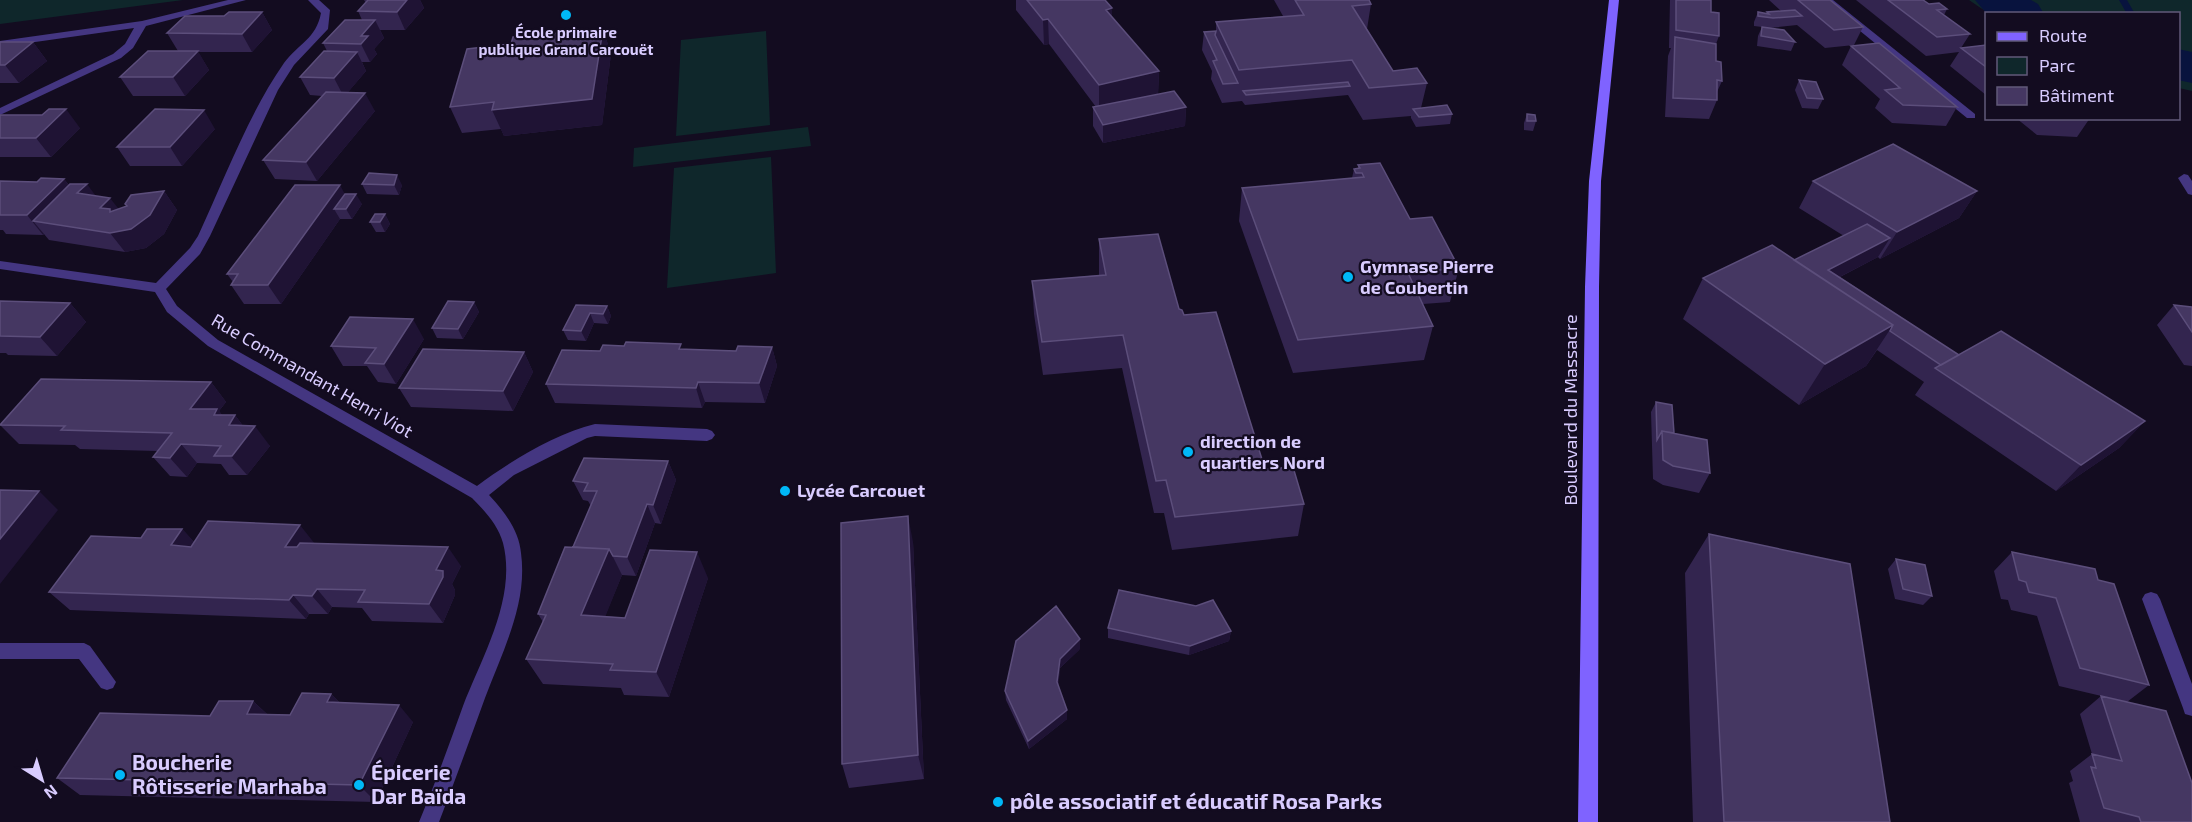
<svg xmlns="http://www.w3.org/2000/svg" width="2192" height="822" font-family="'Exo 2',sans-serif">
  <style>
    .green { fill: #0f272b }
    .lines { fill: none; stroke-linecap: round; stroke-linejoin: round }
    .stream { fill: #08133e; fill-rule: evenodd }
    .river { fill: #08133e; fill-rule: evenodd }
    .minor { fill: #443681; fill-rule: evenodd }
    .secondary { fill: #7f63ff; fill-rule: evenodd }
    .wall { fill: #33254f }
    .shaded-wall { fill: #1f1334 }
    .building { fill: #453762; stroke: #5c4e7b; stroke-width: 1.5 }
    .poi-dot { fill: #00b8f7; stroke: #130c20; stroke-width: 2 }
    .labels { text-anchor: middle; stroke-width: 4.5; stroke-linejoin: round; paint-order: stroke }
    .far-poi-label { font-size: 15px; font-weight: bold; fill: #d9ccff; stroke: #130c20 }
    .poi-label { font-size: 18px; font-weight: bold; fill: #d9ccff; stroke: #130c20; text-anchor: start }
    .street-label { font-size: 18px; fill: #d9ccff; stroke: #130c20 }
    .near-poi-label { font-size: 21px; font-weight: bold; fill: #d9ccff; stroke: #130c20; text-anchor: start }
  </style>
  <rect width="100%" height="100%" fill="#130c20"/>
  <path class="green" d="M0 0H183L0 24Z
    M1969 0H2192V91L2179 88 2178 14 1988 13Z
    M766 31 770 125 676 136 681 40Z
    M808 127 811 146 633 167 634 148Z
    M771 157 776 273 667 288 674 168Z"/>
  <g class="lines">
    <path class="stream" d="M2119 0H2127L2135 14H2127Z"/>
    <path class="river" d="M1975 0H2031L2038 4 2044 14H1987Z
      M2178 49 2192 52V83L2178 80Z"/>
    <path class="minor" d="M228 0H246L146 26 133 48 121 58 0 115V108L113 54 125 44 134 28 0 47V41L142 21Z
      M308 0H319L330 10 328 29 294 65 278 90 210 236 200 254 166 289 177 306 218 340 477 486C510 461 555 434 595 424L707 429 712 431 715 435 712 439 707 441 595 436 587 438 514 475 489 495C504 511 519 530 521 553 528 604 502 652 485 698 470 739 455 781 439 822H419C435 784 449 745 463 706 482 657 517 598 503 543 498 525 485 511 472 498L208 346 167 312 155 292 0 269V261L156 283 190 248 198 236C224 180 249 113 284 63 299 43 316 39 321 13Z
      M1822 0H1833L1975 114V118H1967Z
      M2184 174 2188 175 2192 181V195L2188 194 2178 178Z
      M2151 592 2157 594 2160 599 2192 684V716L2185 714 2183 708 2142 599 2145 594Z
      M0 643H84L90 646 116 682 113 688 107 690 101 688 79 659H0Z"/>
    <path class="secondary" d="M1609 0H1619L1601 181 1599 287 1598 822H1578L1585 287 1589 181Z"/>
  </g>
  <path class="wall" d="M364 0H420L424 8 405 30H380L384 38 374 49 377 54 370 62H362L366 71 348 92 375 111 317 181 275 179 263 160 322 96 310 95 300 77 327 51 323 43 362 20 358 11 366 3Z
    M1016 0H1105L1112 17 1159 71 1158 94 1186 107 1185 126 1103 143 1093 126V107H1096L1049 44 1044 45 1016 10Z
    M1274 0H1369L1371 4 1367 29 1393 71 1427 83 1421 108 1452 114 1450 124 1416 127 1411 118V116L1363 120 1348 95 1245 105 1242 101 1222 103 1211 79 1212 71 1202 50 1204 32 1216 31V22L1283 16Z
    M1670 0H1711V12L1719 36 1716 44V61L1722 81 1717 92V100L1709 119 1665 117 1668 56 1671 48H1669Z
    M1769 0H1830L1863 27 1854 45 1825 48 1797 25 1770 28 1795 42 1791 51 1757 46 1758 36 1762 27 1754 26V22L1758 12 1767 14V12L1781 11Z
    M1856 0H1923L1929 4 1947 9 1944 15 1970 34 1961 48 1986 45V95L1950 66 1959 52 1926 56Z
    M262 12 272 30 252 52H198L209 70 185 96H133L120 77 178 51 167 33 224 16Z
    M603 29 611 54 602 125 504 136 501 129 462 133 450 107 511 44Z
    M0 42H33L47 61 19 83H0Z
    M1851 46 1957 107 1946 126 1892 123 1875 108 1880 99 1842 65Z
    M1799 80 1823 99 1818 109 1802 108 1795 90Z
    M1527 114 1536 121 1533 131 1524 130V123Z
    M0 115 80 128 51 157H0Z
    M2016 118H2090L2077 137 2037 135Z
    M215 129 182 166H130L117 147Z
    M1358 165 1410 219 1459 268 1450 302 1423 304 1433 326 1424 360 1293 373 1239 221 1242 188 1352 178 1354 169 1358 168Z
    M64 179 69 185 96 196 119 209 164 191 177 210 164 234 146 248 125 252 49 240 44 234 43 235 6 234 3 230H0V181L37 182Z
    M1813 181 1977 191 1959 218 1880 259 1878 257 1840 277 1959 355 2145 421 2119 448 2056 491 1915 395 1924 382 1877 350 1866 366 1799 405 1683 319 1703 278 1794 260 1844 236 1799 208Z
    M362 184 402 185 399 195 367 194Z
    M345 194 362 204 352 219H340L281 304H244L231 285 233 282 227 274Z
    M385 214 390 224 385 232H376L370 222Z
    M1099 239 1184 315 1265 469 1304 504 1298 536 1172 550 1164 513H1154L1122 368 1043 375 1034 314 1032 281 1099 275Z
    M0 301 70 303 86 322 57 356 8 355 6 353H0Z
    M474 302 479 312 463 339 437 338 432 328Z
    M576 305 607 306 611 316 608 324 594 323 586 341 568 340 563 330Z
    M2174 305 2192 307V366L2184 365 2157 325Z
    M424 339 396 384 378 382 367 366H343L331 346Z
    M772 347 777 366 765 403 705 402 702 408 555 403 546 384 600 351 683 349 736 351Z
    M524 352 533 372 513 411 411 407 399 388Z
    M211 382 226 402 219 411 222 415H235L243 426 270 446 247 475H229L221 464 197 463 187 477 170 476 153 457 158 451 80 449 75 445 19 444 0 425Z
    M1656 402 1674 433 1710 473 1699 493 1663 485 1653 479 1651 412Z
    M668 461 676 480 661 524 655 523 636 576 622 575 605 616 625 618 708 578 669 697 624 695 621 688 543 684 526 659 543 622 538 614 573 547 591 506 588 501 583 500 573 481Z
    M182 529 194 542 314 544 461 566 452 584 455 590V595L443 623 372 621 362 608 332 607 328 614H309L306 619 70 610 49 592 141 538Z
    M1709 534 1890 822H1693L1685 573Z
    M913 542 924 779 849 788 842 764Z
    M2012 552 2098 580 2149 685 2127 702 2059 686 2037 616 2011 610 2008 600 2001 599 1994 571Z
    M1896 559 1932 596 1923 605 1895 599 1888 569Z
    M1108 628 1231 631 1229 641 1189 655 1108 638Z
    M1080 649 1060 668 1058 685 1067 719 1029 749 1006 700 1005 691Z
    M331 694 339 702 413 722 376 802 80 795 57 778 210 716 253 701 267 714 290 715Z
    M2101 696 2192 822H2080L2069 783 2073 781 2070 771 2092 754 2080 714Z"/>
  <path class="shaded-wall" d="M407 0H420L424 8 405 30 397 12Z
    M1112 8V34L1106 10Z
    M262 12 272 30 252 52 242 34Z
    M1048 19 1049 44 1044 45 1043 20Z
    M375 20 384 38 374 49 377 54 370 62 361 44V36Z
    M603 29 611 54 602 125 504 136 492 110Z
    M33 42 47 61 19 83 5 65Z
    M198 51 209 70 185 96 173 77Z
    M357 52 366 71 344 97 334 78Z
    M1159 71 1158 97 1099 111V85Z
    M365 93 375 111 317 181 306 162Z
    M1186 107 1185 126 1103 143V125Z
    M66 109 80 128 51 157 36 138Z
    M204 110 215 129 182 166 170 147Z
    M397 175 402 185 399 195 394 185Z
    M64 179 79 198 33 221 44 234 43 235 27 215Z
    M87 184 101 203 77 193Z
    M340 185 350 204 356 194 362 204 352 219 346 209H334L340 219 281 304 268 285Z
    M164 191 177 210 164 234 146 248 125 252 110 233 100 208 110 198 125 217Z
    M1977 191 1959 218 1880 259 1897 232Z
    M385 214 390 224 385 232 380 222Z
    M1890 238 1878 257 1822 286 1828 270Z
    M474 302 479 312 463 339 458 329Z
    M70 303 86 322 57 356 40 337Z
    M607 306 611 316 608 324 603 314Z
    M590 313 594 323 586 341 581 331Z
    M413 319 424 339 396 384 384 364Z
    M1893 325 1866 366 1799 405 1825 364Z
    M772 347 777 366 765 403 759 383Z
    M524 352 533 372 513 411 503 391Z
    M211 382 226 402 219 411 229 424 235 415 249 434 255 426 270 446 247 475 190 409Z
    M698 382 705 402 702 408 696 388Z
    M2145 421 2119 448 2056 491 2081 465Z
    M181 444 197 463 187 477 170 458Z
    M668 461 676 480 661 524 653 505Z
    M39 491 58 510 0 584V539Z
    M647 504 655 523 636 576 627 557Z
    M908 516 913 542 924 779 918 755Z
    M300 525 315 544 304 556 285 547Z
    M182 529 200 548 171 545Z
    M448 547 461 566 452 584 455 590V595L443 623 429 604 436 570Z
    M609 549 622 575 596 640 581 615Z
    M697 552 708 578 669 697 656 672Z
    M317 589 332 607 328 614 312 596Z
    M293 595 309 614 306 619 289 600Z
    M1231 631 1229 641 1189 655 1190 646Z
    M1080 639V649L1060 668 1058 691 1057 682 1060 659Z
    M331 694 347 711 327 702Z
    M253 701 271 718 247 714Z
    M399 705 413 722 376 802 359 785Z
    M1067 710V719L1029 749 1028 741Z"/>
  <path class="building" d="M368 0H407L397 12 358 11Z
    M1027 0H1105L1112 8 1106 10 1159 71 1099 85 1048 19 1043 20Z
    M1295 0H1369L1371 4 1352 6 1393 71 1417 68 1427 83 1369 88 1352 60 1239 70 1216 22 1304 15Z
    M1676 0H1711V12L1719 13V36L1676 30Z
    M1798 0H1830L1863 27 1834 30Z
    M1888 0H1923L1929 4 1939 3 1947 9 1937 10 1970 34 1937 37Z
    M1795 10 1802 16 1773 18 1758 16V12L1769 14 1767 12Z
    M229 12H262L242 34 167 33 185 16H224Z
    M345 20H375L361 36H368L361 44 323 43Z
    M1762 27 1784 30 1795 42 1761 36Z
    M603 29 592 99 492 110 494 102 450 107 467 49 511 44 513 37Z
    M1216 31 1215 35 1238 83 1223 84 1213 61 1217 60 1204 32Z
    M1675 37 1716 44V61L1721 62 1722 81 1717 80V100L1673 98Z
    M0 42H33L5 65H0Z
    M1879 43 1957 107 1903 105 1885 90 1900 88 1851 46Z
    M1986 45V67L1961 48Z
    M148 51H198L173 77H120Z
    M324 51 357 52 334 78 300 77Z
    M1799 80 1816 82 1823 99 1807 98Z
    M1348 82 1350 86 1246 95 1243 91Z
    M1174 91 1186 107 1103 125 1093 107Z
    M326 92 365 93 306 162 263 160Z
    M1447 105 1452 114 1419 117 1413 109Z
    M49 109H66L36 138H0V115H42Z
    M155 109 204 110 170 147H117Z
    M1527 114 1535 115 1536 121H1527Z
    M1893 144 1977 191 1897 232 1813 181Z
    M1380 163 1410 219 1432 217 1459 268 1408 273 1433 326 1298 340 1242 188 1364 177 1362 173H1356L1354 169 1360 168 1358 165Z
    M369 173 397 175 394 185 362 184Z
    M41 178 64 179 27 215H0V181L37 182Z
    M70 184H87L77 193 110 198 100 208 110 209V212L127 206 125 204 131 195 164 191 150 215 131 229 110 233 33 221Z
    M295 185H340L268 285H231L238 274H227Z
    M345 194H356L346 209H334Z
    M375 214H385L380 222H370Z
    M1867 224 1890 238 1828 270 1959 355 1941 365 1890 331 1893 325 1794 260Z
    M1158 234 1179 309 1182 310 1184 315 1216 312 1265 469 1293 467 1304 504 1175 517 1166 480 1156 481 1123 335 1042 342 1032 281 1106 275 1099 239Z
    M1772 245 1893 325 1825 364 1703 278Z
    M0 301 70 303 40 337 0 336Z
    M448 301 474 302 458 329 432 328Z
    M576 305 607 306 603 314 590 313 581 331 563 330Z
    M2174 305 2192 307V332Z
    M350 317 413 319 384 364 365 363 376 348 331 346Z
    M2001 331 2145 421 2081 465 1935 368Z
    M626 342 681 344 679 349 736 351 738 346 772 347 759 383 698 382 696 388 546 384 562 350 600 351 603 345 624 346Z
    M423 349 524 352 503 391 399 388Z
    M41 379 211 382 190 409H217L214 415H235L229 425 255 426 232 456H214L221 446 181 444 170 458 153 457 172 433 61 430 65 426 0 425Z
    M1656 402 1672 405 1674 433 1662 431 1657 440Z
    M1662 431 1707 440 1710 473 1673 466 1663 460Z
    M584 458 668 461 653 505 647 504 627 557 613 556 609 549 573 547 597 491H584L588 483 573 481Z
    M0 490 39 491 0 539Z
    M908 516 918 755 842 764 841 523Z
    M208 521 300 525 285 547H297L300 543 448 547 436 570 443 571V577L429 604 358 602 365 590 317 589 312 596 293 595 289 600 49 592 91 536 141 538 147 529H182L171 545 191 547Z
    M1709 534 1850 564 1890 822H1724Z
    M565 547 609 549 581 615 625 618 650 550 697 552 656 672 610 670 613 664 526 659 546 615 538 614Z
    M2012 552 2095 569 2098 580 2114 584 2149 685 2080 668 2056 598 2029 592 2026 582 2019 580Z
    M1896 559 1925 565 1932 596 1903 589Z
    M1119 590 1196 606 1213 600 1231 631 1190 646 1108 628Z
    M1056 606 1080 639 1060 659 1057 682 1067 710 1028 741 1005 691 1016 641Z
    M302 693 331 694 327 702 399 705 359 785 57 778 100 713 210 716 219 701H253L247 714 290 715Z
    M2101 696 2166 711 2192 783V822H2141L2139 817 2104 808 2091 767 2096 768 2092 754 2122 761Z"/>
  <g class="poi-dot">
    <circle cx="566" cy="15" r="6"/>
    <circle cx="1348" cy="277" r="6"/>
    <circle cx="1188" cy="452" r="6"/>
    <circle cx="785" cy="491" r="6"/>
    <circle cx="120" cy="775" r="6"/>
    <circle cx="359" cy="785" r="6"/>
    <circle cx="998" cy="802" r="6"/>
  </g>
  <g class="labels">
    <g class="far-poi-label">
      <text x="566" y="38">École primaire<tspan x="566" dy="17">publique Grand Carcouët</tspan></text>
    </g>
    <g class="poi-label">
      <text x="1360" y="273">Gymnase Pierre<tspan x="1360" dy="21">de Coubertin</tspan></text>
      <text x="1200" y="448">direction de<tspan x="1200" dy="21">quartiers Nord</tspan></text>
      <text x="797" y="497">Lycée Carcouet</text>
    </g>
    <g class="street-label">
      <text transform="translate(312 376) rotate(30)" y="6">Rue Commandant Henri Viot</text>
      <text transform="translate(1571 410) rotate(-90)" y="6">Boulevard du Massacre</text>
    </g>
    <g class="near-poi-label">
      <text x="132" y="770">Boucherie<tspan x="132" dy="24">Rôtisserie Marhaba</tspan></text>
      <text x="371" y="780">Épicerie<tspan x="371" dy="24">Dar Baïda</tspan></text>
      <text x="1010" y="809">pôle associatif et éducatif Rosa Parks</text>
    </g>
  </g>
  <rect x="1985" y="12" width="195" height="108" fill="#130c20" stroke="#625979" stroke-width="1.5"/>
  <rect x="1997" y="32" width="30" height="9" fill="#7f63ff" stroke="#625979" stroke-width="1.5"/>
  <text x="2039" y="42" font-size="18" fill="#d9ccff">Route</text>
  <rect x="1997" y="57" width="30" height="18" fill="#0f272b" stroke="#625979" stroke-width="1.5"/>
  <text x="2039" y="72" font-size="18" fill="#d9ccff">Parc</text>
  <rect x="1997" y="87" width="30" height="18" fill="#453762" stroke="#625979" stroke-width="1.5"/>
  <text x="2039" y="102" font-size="18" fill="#d9ccff">Bâtiment</text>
  <g transform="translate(42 780) rotate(143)" stroke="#130c20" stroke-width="4.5" paint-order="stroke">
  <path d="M0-4.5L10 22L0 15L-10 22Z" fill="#d9ccff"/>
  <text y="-9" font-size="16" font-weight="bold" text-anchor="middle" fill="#d9ccff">N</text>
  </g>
</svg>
